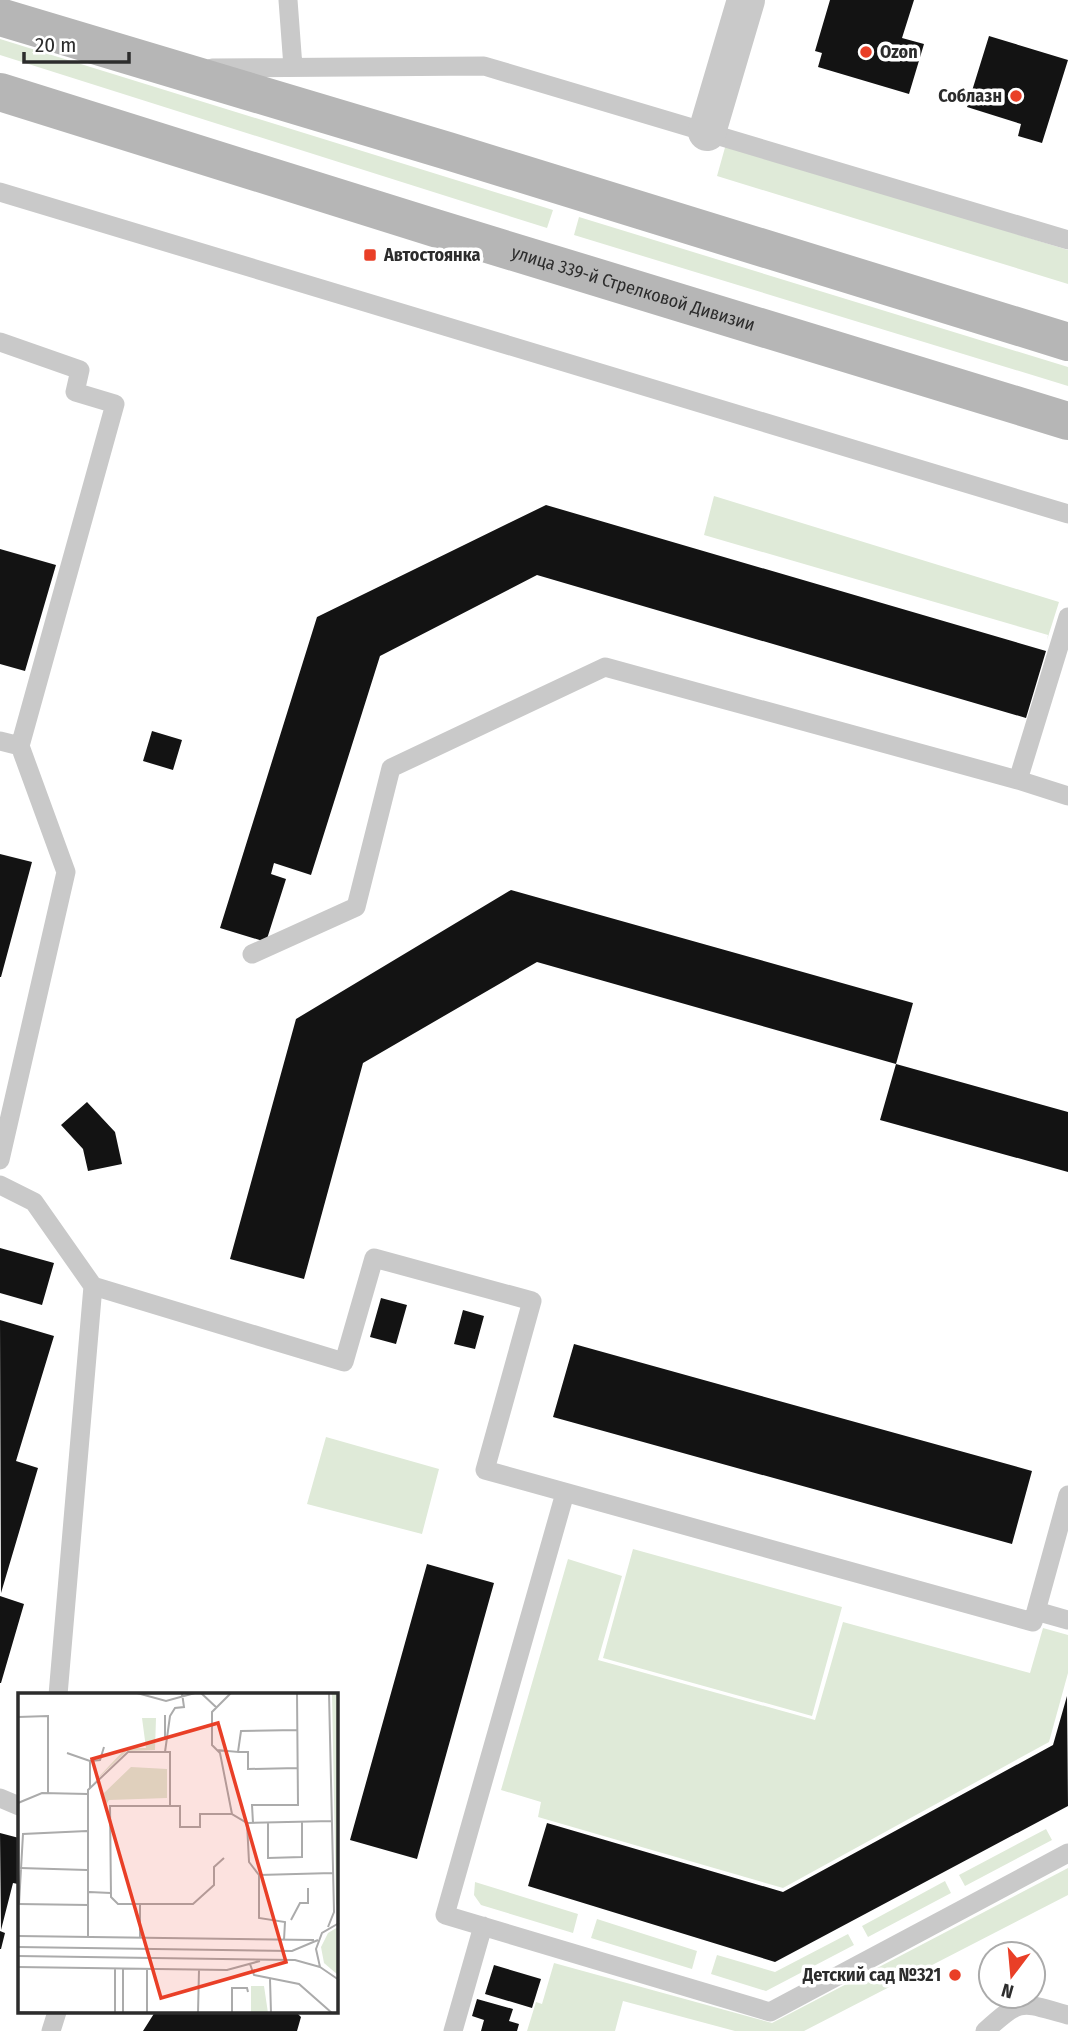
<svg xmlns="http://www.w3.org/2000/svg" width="1068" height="2031" font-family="'Fira Sans Condensed',sans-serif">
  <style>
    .green { fill: #dfead8 }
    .building { fill: #131313 }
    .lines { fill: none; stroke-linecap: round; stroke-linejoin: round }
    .lane { stroke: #c9c9c9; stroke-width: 19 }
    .street { stroke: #c9c9c9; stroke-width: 38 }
    .secondary { stroke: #b6b6b6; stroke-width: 38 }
    .poi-dot { fill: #e93f27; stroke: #fff; stroke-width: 2.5 }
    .labels { text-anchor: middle; stroke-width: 7; stroke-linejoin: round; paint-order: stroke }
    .poi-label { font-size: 18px; font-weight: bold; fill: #2c2c2c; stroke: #fff; text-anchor: start }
    .street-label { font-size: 18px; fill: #2c2c2c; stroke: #fff }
    .inset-road { fill: none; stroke: #ababab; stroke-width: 2 }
    .view { fill: #e93f27; fill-opacity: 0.15; stroke: #e93f27; stroke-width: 3.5 }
    .inset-edge { fill: none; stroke: #2c2c2c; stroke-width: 3.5 }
  </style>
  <rect width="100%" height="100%" fill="#fff"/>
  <path class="green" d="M0 39 553 210 547 228 0 55Z
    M726 144 1068 250V284L717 176Z
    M579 217 1068 367V386L574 235Z
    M714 496 1059 602 1047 640 1048 635 704 535Z
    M326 1437 439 1469 422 1534 307 1504Z
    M633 1549 842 1607 812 1716 603 1658Z
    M568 1559 622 1576 598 1660 815 1720 843 1622 1030 1673 1043 1628 1068 1635V1673L1049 1742 783 1888 538 1817 541 1802 501 1790Z
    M1046 1829 1052 1840 965 1886 959 1875Z
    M1068 1868V1895L804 2031H735L623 2001 615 2031H527L536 2002 542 2004 554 1963 772 2023Z
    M945 1881 951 1893 868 1937 862 1926Z
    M475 1882 578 1914 573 1933 481 1905 474 1895Z
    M597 1919 697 1951 692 1969 591 1938Z
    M848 1934 854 1945 766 1991 711 1974 717 1955 775 1972Z"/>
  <path class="building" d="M830 0H914L902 38 924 44 909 94 818 67 822 53 815 51Z
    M989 36 1068 60 1042 143 1018 136 1021 124 967 107Z
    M546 505 1046 651 1026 718 537 575 380 656 311 875 274 863 271 874 286 879 266 942 220 928 317 617Z
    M0 549 56 565 25 671 0 664Z
    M152 731 182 740 173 770 143 761Z
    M0 854 32 862 1 977H0Z
    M511 890 913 1003 896 1064 537 962 363 1063 304 1279 230 1259 296 1019Z
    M896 1064 1068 1112V1172L880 1120Z
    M87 1102 115 1132 122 1164 88 1171 83 1149 61 1125Z
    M0 1248 54 1263 42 1305 0 1293Z
    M381 1298 407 1305 396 1344 370 1337Z
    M463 1310 484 1316 475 1349 454 1344Z
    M0 1320 54 1336 16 1461 38 1468 1 1593Z
    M574 1344 1032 1471 1012 1544 553 1417Z
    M427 1564 494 1583 417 1859 350 1840Z
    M0 1596 24 1604 1 1683H0Z
    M1067 1696 1068 1806 775 1962 528 1886 547 1823 783 1892 1053 1745Z
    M0 1833 19 1838V1881L18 1884 13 1883 1 1930Z
    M0 1931 5 1933 1 1949H0Z
    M494 1965 541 1979 532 2008 485 1994Z
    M477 1999 513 2009 509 2021 519 2024 517 2031H481L484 2020 472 2016Z
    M155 2012H296L301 2017 297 2031H143Z"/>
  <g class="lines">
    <path class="lane" d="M288 0 293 67
      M212 68 484 66 1068 240
      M0 192 1068 514
      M0 342 80 370 75 392 115 404 20 746
      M0 741 20 746 66 872 0 1160
      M1018 780 1068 617
      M252 954 356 907 391 768 605 667 1018 780 1068 796
      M0 1185 34 1202 93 1286 58 1695
      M93 1286 344 1362 374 1258 532 1301 485 1470 1033 1622 1068 1495
      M565 1493 445 1915 770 2012 1068 1853
      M1036 1611 1068 1620
      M0 1798 19 1806
      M51 2031 57 2012
      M453 2031 483 1926
      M985 2031C1023 1997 1020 2002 1068 2015"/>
    <path class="street" d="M707 132 746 0"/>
    <g class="secondary">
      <path d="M0 17 448 151 1068 342"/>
      <path id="s1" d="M0 92 435 228 1068 421"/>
    </g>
  </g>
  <g class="poi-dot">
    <circle cx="866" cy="52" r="7"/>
    <circle cx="1016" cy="96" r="7"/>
    <rect x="363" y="248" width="14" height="14" rx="3.5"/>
    <circle cx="955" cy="1975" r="7"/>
  </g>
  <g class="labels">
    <g class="poi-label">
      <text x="880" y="58">Ozon</text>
      <text x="1002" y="102" text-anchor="end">Соблазн</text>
      <text x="384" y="261">Автостоянка</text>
      <text x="941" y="1981" text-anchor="end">Детский сад №321</text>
    </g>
    <g class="street-label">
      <text dy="6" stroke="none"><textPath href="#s1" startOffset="663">улица 339-й Стрелковой Дивизии</textPath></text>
    </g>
  </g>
  <g transform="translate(18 1693)">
    <rect width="320" height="320" fill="#fff"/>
    <path d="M314 0H321L320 216 318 210ZM124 25H138L137 57 109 58 74 91 108 55H128ZM113 74 149 76V105L91 107 87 113 86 100ZM320 234V282L306 270 303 254 310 240ZM233 293H246L250 320H233Z" fill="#dfead8"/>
    <path class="inset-road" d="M119 0 148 8 177 0M183 0 199 15M213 0 194 19V52L202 60 214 121 229 130 314 128M0 24 30 23V100M147 44V22M199 57 220 59 223 38 279 37M147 59 152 23 157 15 166 14 164 0M220 59H230V76L280 75M49 60 72 68V95M72 68 82 67 86 54M0 110 24 100 70 101M250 129V165L284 164V129M229 130 231 169 241 182 315 180M235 130 234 112H280L279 0M206 165 196 174V192L175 211H100L93 204 92 113H162V134H182V121H214M2 175 69 177M241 182V225L267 229 266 247M71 199 93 200M0 211 71 212M1 211 5 141 69 138M273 227 282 210H290V195M321 230 304 240 298 256 302 274 321 287M310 234 316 219 311 0M0 243 296 247M70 244V97L110 59H152V113M122 244V212M0 254 274 258 300 247M0 263 277 267 302 274M232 271 236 282 281 291 314 320M0 274 209 277 242 268M252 286 253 320M0 319 84 320M97 320V276M105 320V276M129 320V277M180 320 181 277M214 320V295H229L230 299"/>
    <path class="view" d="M200 30 268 269 143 305 74 66Z"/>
    <rect width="320" height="320" class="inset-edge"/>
  </g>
  <g transform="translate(1012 1975) rotate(196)"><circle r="33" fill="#ffffff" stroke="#ababab" stroke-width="2"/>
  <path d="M0-5L12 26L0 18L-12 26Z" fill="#e93f27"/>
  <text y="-10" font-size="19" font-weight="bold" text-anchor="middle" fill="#2c2c2c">N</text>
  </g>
  <path d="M24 52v10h105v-10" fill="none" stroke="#2c2c2c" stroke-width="3.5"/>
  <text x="35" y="52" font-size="21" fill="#2c2c2c" stroke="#ffffff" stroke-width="5" paint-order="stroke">20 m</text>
</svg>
